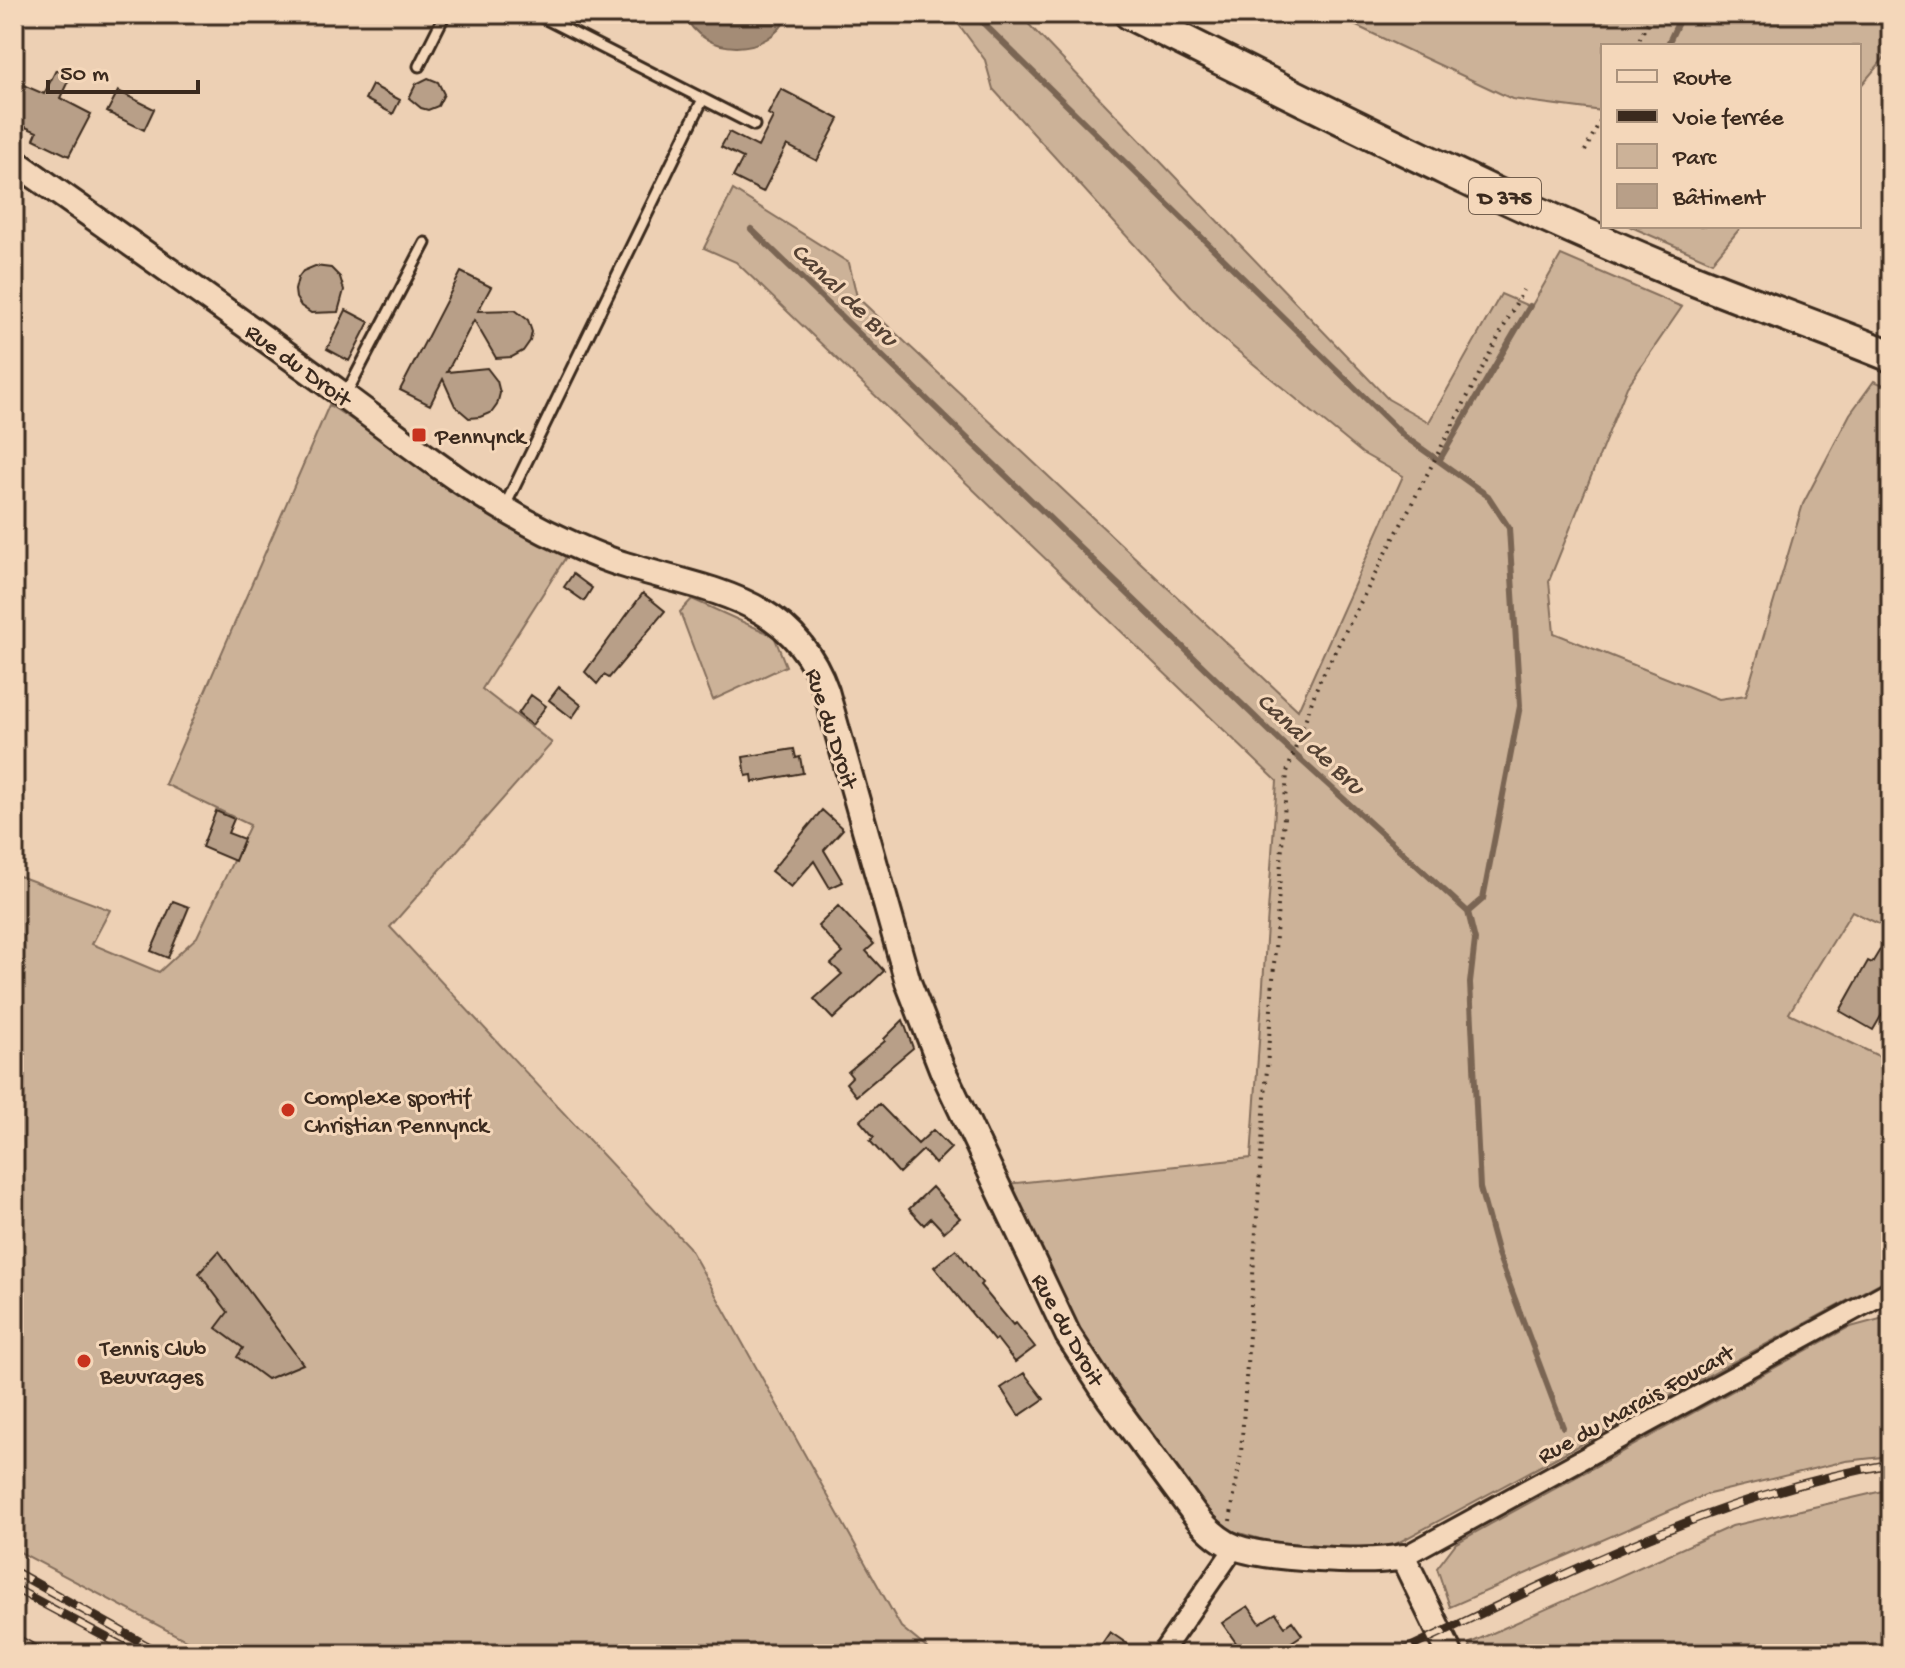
<svg xmlns="http://www.w3.org/2000/svg" width="1905" height="1668" font-family="'Gochi Hand',sans-serif">
  <style>
    .green { fill: #ccb298; stroke: #846e5b; stroke-width: 2 }
    .water { fill: #a48c76; stroke: #7a6553; stroke-width: 2 }
    .lines { fill: none; stroke-linecap: round; stroke-linejoin: round }
    .stream { stroke: #7a6553; stroke-width: 6 }
    .building { fill: #b89f88; stroke: #3b2a1e; stroke-width: 2 }
    .service-casing { stroke: #3b2a1e; stroke-width: 15 }
    .minor-casing { stroke: #3b2a1e; stroke-width: 24 }
    .tertiary-casing { stroke: #3b2a1e; stroke-width: 30 }
    .primary-casing { stroke: #3b2a1e; stroke-width: 36 }
    .path { stroke: #3b2a1e; stroke-width: 4; stroke-dasharray: 2 6; stroke-linecap: butt }
    .service { stroke: #f4d7ba; stroke-width: 9 }
    .minor { stroke: #f4d7ba; stroke-width: 18 }
    .tertiary { stroke: #f4d7ba; stroke-width: 24 }
    .primary { stroke: #f4d7ba; stroke-width: 30 }
    .rail-casing { stroke: #3b2a1e; stroke-width: 9 }
    .rail { stroke: #f4d7ba; stroke-width: 6; stroke-dasharray: 18; stroke-linecap: butt }
    .poi-dot { fill: #c8321e; stroke: #f4d7ba; stroke-width: 3 }
    .labels { text-anchor: middle; stroke-width: 6; stroke-linejoin: round; paint-order: stroke }
    .shield { fill: #f4d7ba; stroke: #725e4d; stroke-width: 2 }
    .shield-label { font-size: 22px; font-weight: bold; fill: #3b2a1e }
    .street-label { font-size: 24px; fill: #3b2a1e; stroke: #f4d7ba }
    .poi-label { font-size: 24px; fill: #3b2a1e; stroke: #f4d7ba; text-anchor: start }
    .water-label { font-size: 26px; font-style: italic; fill: #554234; stroke: #f4d7ba }
  </style>
  <rect width="100%" height="100%" fill="#edd0b4"/>
  <filter id="ink" filterUnits="userSpaceOnUse"><feTurbulence type="fractalNoise" baseFrequency=".0125" numOctaves="2"/><feDisplacementMap in="SourceGraphic" scale="16" xChannelSelector="R" yChannelSelector="G"/><feConvolveMatrix kernelMatrix="1 2 1 2 8 2 1 2 1" color-interpolation-filters="sRGB"/></filter>
  <g filter="url(#ink)">
    <path class="green" d="M951 14H1019L1388 399 1429 422 1501 294 1531 307 1561 255 1682 307 1627 387 1549 581 1554 633 1719 699 1746 695 1803 504 1850 414 1874 381 1891 388V930L1852 911 1789 1013 1891 1062V1277L1394 1545 1361 1549 1281 1545 1222 1528 1194 1499 1101 1372 1006 1184 1251 1158 1277 781 736 262 704 248 733 190 849 263 857 297 1298 710 1403 476 1362 453 1211 329 993 89 985 60Z
      M1331 14H1891V50L1859 88V46H1603V111L1512 99Z
      M1629 226H1742L1712 262Z
      M329 405 566 557 482 689 552 743 390 927 689 1247 901 1627 934 1654H212L14 1549V874L110 910 92 944 159 972 197 937 250 825 165 784Z
      M692 599 774 636 786 666 713 700 680 612Z
      M1891 1316V1456L1846 1461 1705 1495 1450 1607 1437 1568 1456 1543 1847 1328Z
      M1891 1489V1654H1474L1468 1644 1732 1526Z"/>
    <path class="water" d="M684 14H789C769 58 703 58 684 14Z"/>
    <g class="lines">
      <path class="stream" d="M974 14 1404 436 1488 496 1509 528 1520 706 1483 899 1468 912
        M1667 46 1682 14
        M751 229 1280 741 1468 912 1475 940 1470 983 1480 1188 1498 1254 1563 1427
        M1439 461 1530 306"/>
    </g>
    <path class="building" d="M56 70 70 77 60 98 91 114 69 156 34 139 37 132 14 122V81L44 94Z
      M428 78 438 82 444 94 438 106 428 110 421 108 409 98 416 84Z
      M372 85 400 100 393 114 365 99Z
      M781 89 839 119 817 161 787 145 763 192 733 177 743 158 721 147 729 132 758 147 773 117 768 114Z
      M118 91 154 109 144 130 107 112Z
      M315 266 331 268 340 277 344 290 338 312 311 313 301 306 296 298 295 290 298 278 303 271Z
      M461 272 491 287 478 311 515 310 528 320 532 332 530 341 523 351 512 357 496 358 474 320 447 372 487 368 497 381 500 393 497 405 492 412 480 417 469 418 455 406 443 379 430 405 400 390Z
      M346 310 369 322 349 361 327 349Z
      M573 574 592 588 584 601 564 587Z
      M643 593 665 611 609 678 604 675 597 684 585 672Z
      M559 687 581 705 572 718 549 700Z
      M531 695 546 706 532 725 518 714Z
      M794 749 796 758 800 757 803 773 753 782 752 775 746 776 743 757Z
      M822 810 843 829 824 850 843 882 830 888 814 861 791 887 771 871Z
      M216 811 234 819 228 833 244 839 235 861 202 847Z
      M173 901 189 907 168 958 151 951Z
      M838 906 874 944 866 951 884 971 833 1019 814 999 842 974 831 964 843 953 818 926Z
      M1881 948 1891 954V999L1873 1030 1840 1011 1868 961 1872 963Z
      M903 1020 913 1048 856 1096 846 1083 852 1077 848 1072 885 1041 884 1039Z
      M879 1104 918 1144 933 1130 951 1148 935 1164 923 1150 899 1173 870 1141 874 1137 860 1121Z
      M932 1187 960 1218 944 1232 931 1218 924 1225 909 1209Z
      M956 1249 982 1283 980 1285 1013 1325 1016 1323 1035 1347 1015 1362 997 1339 994 1341 934 1267Z
      M219 1251 303 1364 267 1379 237 1357 243 1348 216 1328 228 1312 199 1273Z
      M1024 1373 1044 1399 1019 1416 1001 1388Z
      M1248 1606 1260 1623 1276 1613 1285 1626 1292 1621 1302 1635 1274 1654H1244L1222 1623Z
      M1110 1632 1142 1654H1095Z"/>
    <g class="lines">
      <defs>
        <path id="service" d="M536 14 754 125
          M419 66 445 14
          M346 394 425 243
          M505 506 703 99"/>
        <path id="minor" d="M1403 1557 1891 1290
          M1161 1654 1235 1547"/>
        <path id="tertiary" d="M14 161C124 239 235 316 344 396 409 444 471 494 544 531 569 543 595 556 622 564 706 591 792 595 826 691L908 982 942 1069 1068 1335 1109 1398 1196 1516C1207 1529 1219 1541 1235 1547 1266 1559 1371 1564 1403 1557L1450 1654"/>
        <path id="primary" d="M1130 14C1310 103 1490 196 1677 273 1747 302 1820 327 1891 356"/>
      </defs>
      <use href="#service" class="service-casing"/>
      <use href="#minor" class="minor-casing"/>
      <use href="#tertiary" class="tertiary-casing"/>
      <use href="#primary" class="primary-casing"/>
      <path class="path" d="M1636 46 1652 14
        M1585 151 1603 115
        M1230 1521 1241 1453 1287 772 1318 684 1523 290"/>
      <use href="#service" class="service"/>
      <use href="#minor" class="minor"/>
      <use href="#tertiary" class="tertiary"/>
      <use href="#primary" class="primary"/>
      <defs>
        <path id="rail" d="M14 1571 162 1654
          M14 1588 137 1654
          M14 1637 44 1654
          M1396 1654C1556 1579 1715 1494 1891 1464"/>
      </defs>
      <use href="#rail" class="rail-casing"/>
      <use href="#rail" class="rail"/>
    </g>
  </g>
  <g class="poi-dot">
    <rect x="411" y="427" width="16" height="16" rx="4"/>
    <circle cx="288" cy="1110" r="8"/>
    <circle cx="84" cy="1361" r="8"/>
  </g>
  <g class="labels">
    <rect class="shield" x="1469" y="178" width="72" height="36" rx="6"/>
    <g class="shield-label">
      <text x="1505" y="204">D 375</text>
    </g>
    <g class="street-label">
      <text transform="translate(299 364) rotate(36)" y="8">Rue du Droit</text>
      <text transform="translate(833 728) rotate(72)" y="8">Rue du Droit</text>
      <text transform="translate(1069 1329) rotate(61)" y="8">Rue du Droit</text>
      <text transform="translate(1635 1403) rotate(-29)" y="8">Rue du Marais Foucart</text>
    </g>
    <g class="poi-label">
      <text x="435" y="443">Pennynck</text>
      <text x="304" y="1104">Complexe sportif<tspan x="304" dy="28">Christian Pennynck</tspan></text>
      <text x="100" y="1355">Tennis Club<tspan x="100" dy="28">Beuvrages</tspan></text>
    </g>
    <g class="water-label">
      <text transform="translate(846 293) rotate(44)" y="9">Canal de Bru</text>
      <text transform="translate(1312 742) rotate(43)" y="9">Canal de Bru</text>
    </g>
  </g>
  <rect width="1905" height="1668" fill="none" stroke="#f4d7ba" stroke-width="48"/>
  <rect x="24" y="24" width="1857" height="1620" fill="none" stroke="#3b2a1e" stroke-width="3" filter="url(#ink)"/>
  <rect x="1601" y="44" width="260" height="184" fill="#f4d7ba" stroke="#aa927c" stroke-width="2"/>
  <rect x="1617" y="70" width="40" height="12" fill="#f4d7ba" stroke="#aa927c" stroke-width="2"/>
  <text x="1673" y="84" font-size="24" fill="#3b2a1e">Route</text>
  <rect x="1617" y="110" width="40" height="12" fill="#3b2a1e" stroke="#aa927c" stroke-width="2"/>
  <text x="1673" y="124" font-size="24" fill="#3b2a1e">Voie ferrée</text>
  <rect x="1617" y="144" width="40" height="24" fill="#ccb298" stroke="#aa927c" stroke-width="2"/>
  <text x="1673" y="164" font-size="24" fill="#3b2a1e">Parc</text>
  <rect x="1617" y="184" width="40" height="24" fill="#b89f88" stroke="#aa927c" stroke-width="2"/>
  <text x="1673" y="204" font-size="24" fill="#3b2a1e">Bâtiment</text>
  <path d="M48 80v12h150v-12" fill="none" stroke="#3b2a1e" stroke-width="4"/>
  <text x="60" y="80" font-size="24" fill="#3b2a1e" stroke="#f4d7ba" stroke-width="6" paint-order="stroke">50 m</text>
</svg>
